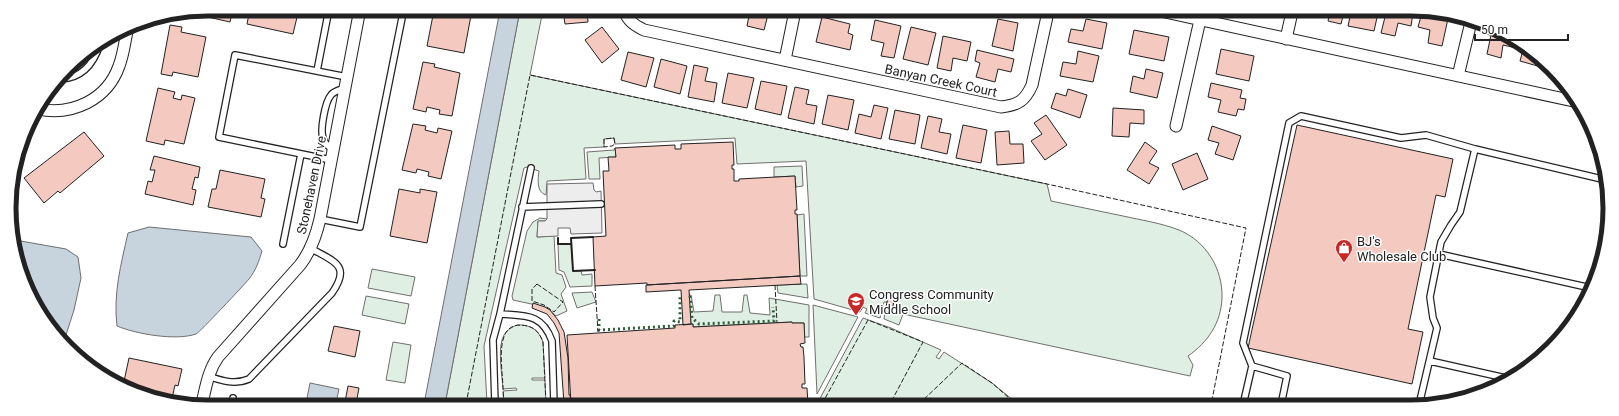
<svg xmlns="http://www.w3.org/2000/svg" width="1619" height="416" font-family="Roboto,sans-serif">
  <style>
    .green { fill: #e0efe3; stroke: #6f6f6f }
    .parking { fill: #ededed; stroke: #6f6f6f }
    .water { fill: #c7d3dd; stroke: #6f6f6f }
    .building { fill: #f3c9c0; stroke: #222 }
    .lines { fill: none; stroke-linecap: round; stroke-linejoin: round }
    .lane-casing { stroke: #222; stroke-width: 8 }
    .street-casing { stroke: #222; stroke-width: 13 }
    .lane { stroke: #fff; stroke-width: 5.5 }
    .street { stroke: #fff; stroke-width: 11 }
    .hedge { stroke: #2f5e38; stroke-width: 3; stroke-dasharray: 2 3; stroke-linecap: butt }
    .fence { stroke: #222; stroke-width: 1; stroke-dasharray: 5 2; stroke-linecap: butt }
    .wall { stroke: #222; stroke-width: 2 }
    .labels { text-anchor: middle; stroke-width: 3; stroke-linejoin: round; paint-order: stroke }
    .street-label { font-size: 13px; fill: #222; stroke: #fff }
    .poi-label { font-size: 13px; fill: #222; stroke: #fff; text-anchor: start }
    .rim { fill: none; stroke: #222; stroke-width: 5 }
  </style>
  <rect width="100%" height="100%" fill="#fff"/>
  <path class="green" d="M520 10H543L530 75 1047 184 1051 201C1075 206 1099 211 1123 216 1141 220 1161 223 1179 230 1206 241 1223 269 1222 298 1221 323 1208 342 1188 356L1193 365 1190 376 903 314 899 325 884 319 885 311 892 312 894 300 888 298 887 302H884L880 318 865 313 867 309 863 307 860 312 814 299 806 161 737 164 735 138 615 144 614 138 604 139V147L584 148 586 179 547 181 546 195C536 192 538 179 539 171L527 167 524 168 484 346 487 404H445Z
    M615 148 616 157 599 158 600 179H589L587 152 614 150Z
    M802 166 803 186 796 187 795 176 774 177V167Z
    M804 214 807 276H800L797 215Z
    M540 218 547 219 545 221H538L537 237 554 236 556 273 562 275 566 287 561 294 567 311 556 316 545 307 513 300 512 296 527 231 533 222Z
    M558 244H571L573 271H581L582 275 592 274V286L570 287 564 272 559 270Z
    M372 269 415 277 411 296 368 288Z
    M807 284 808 298 778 293 777 285Z
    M592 292 596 302 577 308 572 293Z
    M689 295H691L694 312 713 311 715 295H720L722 312H742L744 295H747L750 313 770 315 769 298 809 305V337H804V323H792V322L693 327V324H691Z
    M366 296 409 304 405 324 362 315Z
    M813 305 858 317 817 394Z
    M863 318 891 328 941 350 936 357 939 359 944 352 992 383 1018 404H817Z
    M517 325C530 324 539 330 543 342L545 378H532V380H545L546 404H504L503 391 517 390 516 388 503 389C502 374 497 347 504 335 507 330 512 327 517 325Z
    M393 342 411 345 405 383 386 380Z"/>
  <path class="parking" d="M593 183 594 190 596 192 601 191 602 233 571 234 570 228H558V236L537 237 538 221H545L547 219V184Z"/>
  <path class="water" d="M500 10H520L445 404H424Z
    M149 227 251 237 262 251C259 261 256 270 249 279 244 285 200 332 196 334 176 341 136 334 117 326 113 294 121 264 128 233Z
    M15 240 66 249 78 257 81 278 74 310 64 341 50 329 19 272Z
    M310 383 339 389 336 403 307 398Z"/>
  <path class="building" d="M208 9H233L230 22 190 13Z
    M250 9H302L301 14 298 13 293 34 247 24Z
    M434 10H472L464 53 427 46Z
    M563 10H587L588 22 565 24Z
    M740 11H769L764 30 747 26 749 16 739 14Z
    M1330 12H1344L1341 24 1328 21Z
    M1351 12 1378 13 1374 31 1348 26Z
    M1386 13H1413L1411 26 1398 23 1395 36 1381 33Z
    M1422 13 1449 14 1442 46 1428 43 1430 30 1418 27Z
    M822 17 850 24 848 33 853 35 850 50 816 42Z
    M998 19 1018 23 1013 51 992 46Z
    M1086 19 1107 23 1102 49 1068 42 1071 29 1083 31Z
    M875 20 901 26 894 58 881 56 884 43 871 40Z
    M170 25 182 27 181 32 206 37 198 77 173 72 172 76 161 74Z
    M602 27 619 49 602 63 585 40Z
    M911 27 936 33 928 65 903 59Z
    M1134 30 1169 37 1164 61 1129 54Z
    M1492 30 1518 41 1516 48 1503 45 1501 58 1487 54Z
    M943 36 971 42 967 61 953 58 951 71 937 68Z
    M1524 46 1548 69 1520 61Z
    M1221 49 1254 56 1249 81 1216 74Z
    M977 50 1014 59 1011 72 998 69 995 82 976 77 980 63 975 61Z
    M1078 51 1099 56 1093 82 1060 76 1063 62 1076 64Z
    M628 52 654 58 646 87 621 80Z
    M661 59 687 66 680 94 654 87Z
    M423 62 435 64 434 67 460 73 452 116 439 114 440 110 427 107 426 112 413 109Z
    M694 65 708 68 705 81 717 83 714 102 688 97Z
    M1146 69 1163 73 1157 98 1130 92 1133 76 1144 79Z
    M728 73 754 78 747 108 722 103Z
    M761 81 787 86 781 115 755 109Z
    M1211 83 1242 90 1240 98 1246 99 1244 110 1238 109 1236 116 1218 112 1221 100 1208 97Z
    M795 87 809 90 806 104 817 106 814 124 788 118Z
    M158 88 175 92 173 98 181 100 182 95 195 98 184 144 165 140 164 145 146 141Z
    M1068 89 1087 95 1080 118 1051 108 1056 93 1066 96Z
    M828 95 854 100 848 130 822 124Z
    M874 105 888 108 881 139 855 133 859 114 871 117Z
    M1113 108 1144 110V124L1130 123 1129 137 1112 136Z
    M895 110 920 115 915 144 889 139Z
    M1046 115 1067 145 1045 160 1031 141 1042 134 1034 123Z
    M928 116 942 119 939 132 951 134 947 154 921 148Z
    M413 124 426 126 425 130 437 133 438 128 452 131 441 179 428 176 429 172 417 169 416 173 402 170Z
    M963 125 987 130 981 163 956 158Z
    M1297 125 1453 159 1445 197 1436 195 1408 329 1423 332 1412 384 1248 348Z
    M1212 126 1241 136 1233 160 1215 154 1219 143 1208 140Z
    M1009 131 1010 144H1023L1024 163 997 165 995 132Z
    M84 132 104 156 60 193 58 191 44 203 24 178Z
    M733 142 734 165H732V169H734V181H739V179L795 176 797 210H795V214H797L800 276 647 285V283L595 286 593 237 606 236 603 171H609L608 157H616L615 148 675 145V149H681V144Z
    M1145 142 1157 151 1149 163 1159 168 1149 184 1127 170Z
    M1197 153 1208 179 1183 190 1172 164Z
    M154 156 200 167 198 178 195 177 192 189 196 190 193 205 145 194 148 181 152 182 155 170H150Z
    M220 170 265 179 261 198 265 199 261 217 208 207 212 189H216Z
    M399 189 420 193V189L437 192 427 243 390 236Z
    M800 276 801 284 689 290 691 324 683 325 681 290 646 292V285Z
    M888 298 894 300 892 312 885 311Z
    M533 303 545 307 550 310 558 320 564 332 568 358 569 395H570L571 401H569V404H564L559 333 554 323 547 314 532 308Z
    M792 322V323H804L805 343 800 344 801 347H803L804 357 805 384H802V388H807L808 404H571L567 335 675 328V325L693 324V327Z
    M334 326 360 331 355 357 328 351Z
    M129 358 182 369 178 386 175 385 171 403 123 386Z
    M348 386 359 388 356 404 345 402Z"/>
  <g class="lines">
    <defs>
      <path id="lane" d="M317 71 329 9
        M61 79C82 78 94 63 100 44
        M25 136 30 119
        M333 150C329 147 324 143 323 138 320 130 325 102 331 95 334 91 340 90 345 88
        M331 160 219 137 235 55 347 77
        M522 207 601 204
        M320 219 360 227 403 13 386 10
        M283 244 301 154
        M1439 254 1591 288
        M500 314 531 168
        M1430 361 1510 379
        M1252 366 1243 343 1289 123 1301 116 1401 138 1426 135 1475 149
        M208 376C222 381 235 385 249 379L332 293C352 265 333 261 310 248
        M232 403 233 398
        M495 404 493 340 500 314C525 316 542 313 552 341L554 404
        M1243 405 1252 366 1287 376 1281 405
        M1419 405 1437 328 1433 318 1430 297 1441 242 1451 225 1460 212 1475 149 1606 180"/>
      <path id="street" d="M624 10C628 21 634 25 644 30L1001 107C1018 105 1025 101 1032 85L1048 12
        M1165 12 1578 102
        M1286 39 1292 12
        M785 60 795 11
        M1458 76 1471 22
        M38 109C72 116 107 100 119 66 124 53 125 39 128 27
        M1176 126 1200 20
        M202 403C206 387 208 371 218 357L300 265C311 251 316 236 320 219L360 9"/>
    </defs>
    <use href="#lane" class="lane-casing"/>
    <use href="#street" class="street-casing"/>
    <use href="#lane" class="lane"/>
    <use href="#street" class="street"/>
    <path class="hedge" d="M690 296 692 318 699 324 774 321 773 307
      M599 319V330L674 326V321L680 322V296"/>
    <path class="fence" d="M614 138 615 144 612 146 604 147V139Z
      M537 284 563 302 554 312 544 305 532 301V289Z
      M775 285 777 323
      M595 286 598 332
      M466 404 530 75 1047 184 1246 228 1211 405
      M504 404C503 393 503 383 502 373 501 355 497 319 527 326 536 328 540 334 543 342L546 404
      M822 404 868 320 923 342 890 404
      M919 404 962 363 992 383 1017 405"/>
    <path class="wall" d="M593 237 571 238 573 271 595 270
      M558 238V244H571"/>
  </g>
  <defs>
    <symbol id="shop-pin" viewBox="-11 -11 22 30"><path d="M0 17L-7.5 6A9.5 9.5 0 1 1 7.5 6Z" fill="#c62828" stroke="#fff"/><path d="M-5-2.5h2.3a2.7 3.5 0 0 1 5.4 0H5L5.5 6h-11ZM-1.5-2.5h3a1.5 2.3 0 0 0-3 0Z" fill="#fff"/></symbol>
    <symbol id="school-pin" viewBox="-11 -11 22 30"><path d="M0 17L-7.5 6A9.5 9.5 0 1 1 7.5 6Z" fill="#c62828" stroke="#fff"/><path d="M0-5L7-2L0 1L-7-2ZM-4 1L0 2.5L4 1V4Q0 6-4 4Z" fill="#fff"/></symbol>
  </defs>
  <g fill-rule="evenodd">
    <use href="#shop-pin" x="1334" y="238" width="20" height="27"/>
    <use href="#school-pin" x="846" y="291" width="20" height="27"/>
  </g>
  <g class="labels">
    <g class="street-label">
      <text transform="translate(941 80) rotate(12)" y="5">Banyan Creek Court</text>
      <text transform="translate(311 185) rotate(-78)" y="5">Stonehaven Drive</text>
    </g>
    <g class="poi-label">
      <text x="1357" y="246">BJ's<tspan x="1357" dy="15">Wholesale Club</tspan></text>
      <text x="869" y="299">Congress Community<tspan x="869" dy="15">Middle School</tspan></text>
    </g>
  </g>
  <path d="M0 0H1619V416H0ZM208 16H1411A192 192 0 0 1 1603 208V208A192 192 0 0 1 1411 400H208A192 192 0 0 1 16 208V208A192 192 0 0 1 208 16Z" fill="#fff" fill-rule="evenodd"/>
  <path class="rim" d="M208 16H1411A192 192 0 0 1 1603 208V208A192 192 0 0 1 1411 400H208A192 192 0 0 1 16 208V208A192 192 0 0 1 208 16Z"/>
  <path d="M1475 34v6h93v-6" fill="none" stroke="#222222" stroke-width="2"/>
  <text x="1481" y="34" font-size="12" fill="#222222" stroke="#ffffff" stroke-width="3" paint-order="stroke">50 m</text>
</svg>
